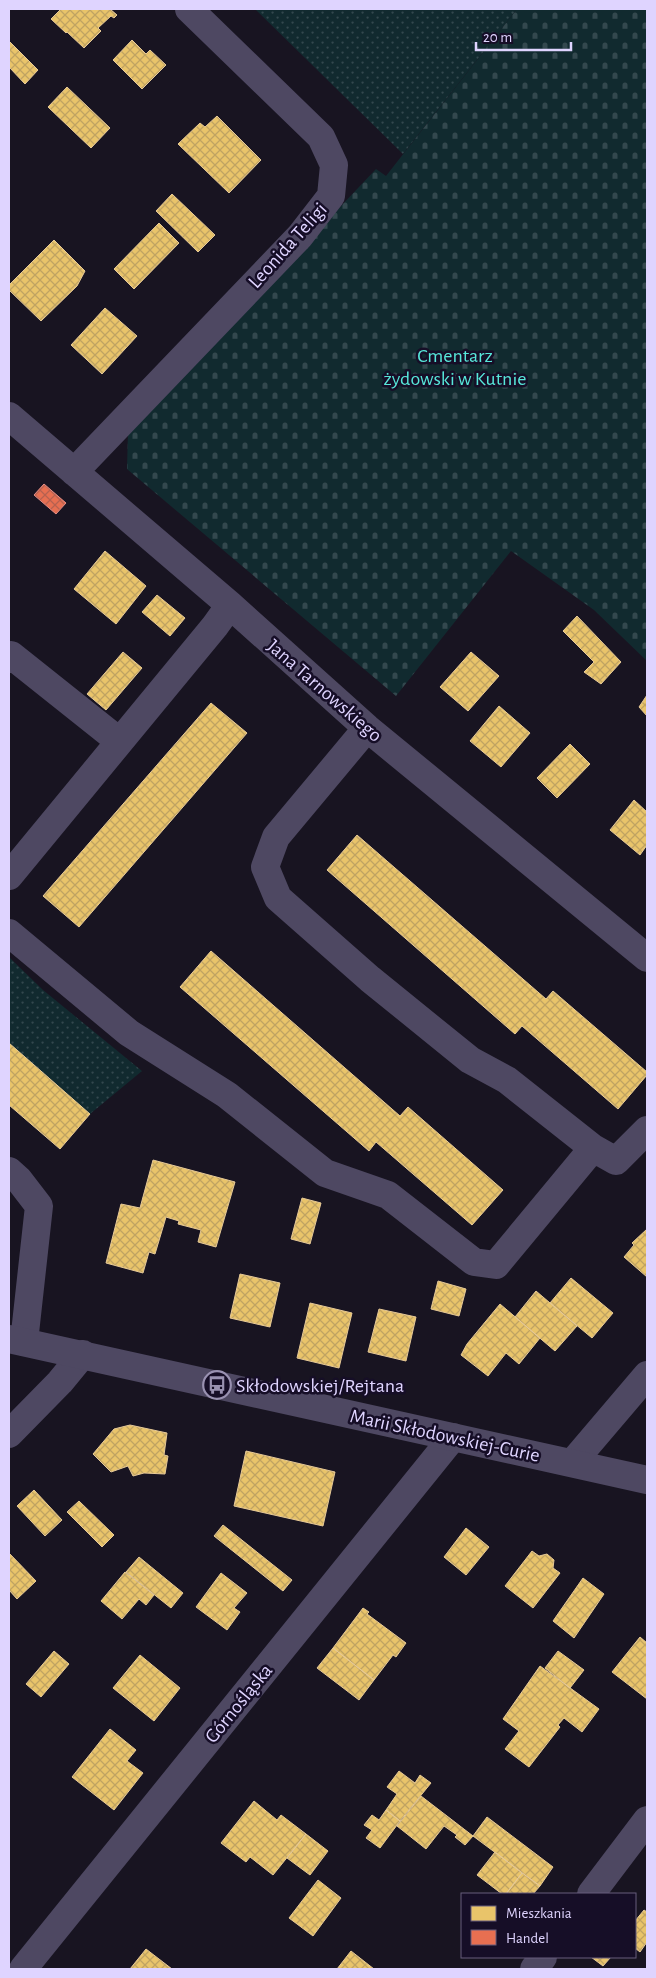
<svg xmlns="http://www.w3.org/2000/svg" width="656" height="1978" font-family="'Alegreya Sans',sans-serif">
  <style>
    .grass { fill: url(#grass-dots) }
    .cemetery { fill: url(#cemetery-stones) }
    .homes { fill: url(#homes-cross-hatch); stroke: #e6c997 }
    .shops { fill: url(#shops-cross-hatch); stroke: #e58d85 }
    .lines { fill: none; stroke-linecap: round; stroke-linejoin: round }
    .minor { stroke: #4e4862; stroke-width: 28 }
    .tertiary { stroke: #4e4862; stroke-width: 28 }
    .labels { text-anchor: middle; stroke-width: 5; stroke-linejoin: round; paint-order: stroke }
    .street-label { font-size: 20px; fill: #dfd4ff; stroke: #160e27 }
    .park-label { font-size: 20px; fill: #57e7da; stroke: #160e27 }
    .poi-label { font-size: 20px; fill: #dfd4ff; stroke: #160e27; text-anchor: start }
  </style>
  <defs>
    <pattern id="grass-dots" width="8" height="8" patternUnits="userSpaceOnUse" patternTransform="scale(1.25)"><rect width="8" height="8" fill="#112a2f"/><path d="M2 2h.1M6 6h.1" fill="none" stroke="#33484e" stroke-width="1.8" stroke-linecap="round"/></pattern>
    <pattern id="cemetery-stones" width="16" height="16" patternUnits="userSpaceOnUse" patternTransform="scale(1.25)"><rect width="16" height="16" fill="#112a2f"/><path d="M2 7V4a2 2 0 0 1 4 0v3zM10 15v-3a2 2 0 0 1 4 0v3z" fill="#33484e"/></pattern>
    <pattern id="homes-cross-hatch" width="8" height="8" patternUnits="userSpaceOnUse" patternTransform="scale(1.25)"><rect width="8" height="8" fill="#e9c46a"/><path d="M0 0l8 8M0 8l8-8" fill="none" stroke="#c0a362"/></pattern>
    <pattern id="shops-cross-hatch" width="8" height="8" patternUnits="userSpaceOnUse" patternTransform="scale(1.25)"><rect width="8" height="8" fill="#e76f51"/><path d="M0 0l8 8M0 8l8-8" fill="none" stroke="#b66150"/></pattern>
  </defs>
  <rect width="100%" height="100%" fill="#181421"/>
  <path class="grass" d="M255 9H517L403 154Z
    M9 957 43 990 142 1071 90 1114 9 1043Z"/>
  <path class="cemetery" d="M517 9H647V661L594 610 511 551 396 696 127 469 128 431 376 169 386 176Z"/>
  <path class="homes" d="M61 9H110L117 15 114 18 111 16 98 28 101 31 84 48 67 32 66 33 51 19Z
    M132 40 146 54 150 50 166 65 142 89 113 60Z
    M9 41 38 70 25 84 9 67Z
    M67 87 110 128 91 148 48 107Z
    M217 116 261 160 229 193 178 144 200 123 205 127Z
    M172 194 215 235 198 252 156 211Z
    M159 223 179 243 134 289 114 269Z
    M54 240 85 271 77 286 41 321 9 290V285Z
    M105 308 137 336 102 374 71 345Z
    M105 551 146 586 116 624 74 589Z
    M157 595 185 618 170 636 142 612Z
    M577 616 621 662 601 684 584 672 594 662 563 631Z
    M123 652 142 668 106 710 87 694Z
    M471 652 499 676 468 711 440 687Z
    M647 695V716L639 707Z
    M211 703 247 733 79 927 43 896Z
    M499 706 530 733 501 767 470 741Z
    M570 744 590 764 557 798 537 778Z
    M634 800 647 812V845L640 855 610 830Z
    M357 835 546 999 553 991 647 1072V1075L618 1109 522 1026 515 1034 327 870Z
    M211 951 400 1116 408 1107 503 1190 472 1225 376 1142 369 1151 180 987Z
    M9 1043 90 1114 60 1149 9 1105Z
    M153 1160 235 1182 216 1247 198 1242 201 1230 178 1224 179 1221 166 1217 155 1254 149 1252 143 1273 106 1263 121 1204 140 1208Z
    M302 1198 321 1203 310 1244 291 1239Z
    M647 1229V1277L624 1257 634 1245 632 1243Z
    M240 1274 280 1283 270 1327 230 1318Z
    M571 1278 613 1313 592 1338 550 1303Z
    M438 1281 466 1289 459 1316 431 1309Z
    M536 1291 577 1326 555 1351 515 1317Z
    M310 1303 352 1313 339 1368 297 1358Z
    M500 1304 540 1338 519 1364 506 1353 488 1376 461 1355 467 1344Z
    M379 1309 416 1317 406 1361 368 1352Z
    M130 1425 167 1433 164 1455 168 1456 165 1474 144 1473 133 1476 128 1466 111 1472 93 1454 114 1429Z
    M246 1451 335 1472 323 1526 234 1506Z
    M34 1490 62 1520 45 1536 17 1506Z
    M79 1501 114 1535 102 1547 67 1512Z
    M223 1525 292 1580 283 1591 214 1536Z
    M466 1528 489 1547 466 1575 444 1557Z
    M532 1551 539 1556 547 1554 554 1560 553 1568 560 1573 533 1608 505 1586Z
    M9 1553 36 1581 17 1599 9 1590Z
    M139 1557 183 1593 171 1608 126 1572Z
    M125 1572 154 1595 146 1605 139 1599 122 1619 101 1601Z
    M221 1573 247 1593 234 1608 240 1612 227 1630 196 1607Z
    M583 1578 604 1594 574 1638 553 1621Z
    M363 1608 369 1612 367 1614 406 1643 396 1657 393 1655 374 1680 333 1648Z
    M640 1637 647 1643V1699L612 1672Z
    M333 1648 374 1680 359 1700 317 1668Z
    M54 1651 69 1664 41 1697 26 1684Z
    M558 1651 584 1670 570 1688 545 1668Z
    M140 1655 180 1688 154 1721 113 1688Z
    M540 1666 599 1709 582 1732 564 1718 558 1725 560 1727 529 1767 505 1749 519 1731 503 1719Z
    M110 1729 136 1750 127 1761 143 1773 114 1810 72 1777Z
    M399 1771 415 1783 420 1775 431 1783 400 1821 386 1810 397 1794 387 1787Z
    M421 1796 473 1836 465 1845 455 1837 457 1835 444 1826 426 1849 397 1826Z
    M254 1801 277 1820 281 1815 306 1834 273 1875 250 1857 246 1862 221 1843Z
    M386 1810 400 1821 380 1848 366 1838 372 1830 364 1825 372 1815 379 1820Z
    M487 1817 553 1867 540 1886 473 1836Z
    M306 1834 328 1851 310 1875 287 1858Z
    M495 1852 522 1873 506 1894H502L477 1875Z
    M522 1873 540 1886 533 1894H506Z
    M318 1880 341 1898 313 1936 289 1918Z
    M644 1910 647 1912V1942L640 1952 635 1948V1921Z
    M146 1949 172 1969H130Z
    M351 1951 374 1969H337Z
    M591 1957H611L603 1966Z"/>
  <path class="shops" d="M44 484 66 503 56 514 34 495Z"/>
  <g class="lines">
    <path class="minor" d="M9 416 230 605 367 728 647 958
      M74 472 300 236 331 196 334 165 321 137 189 9
      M9 659 11 655 119 741
      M367 728 276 837 265 867 278 898 370 979 470 1060 507 1080 593 1148 616 1161 647 1130
      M9 876 215 626 230 605
      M9 933 129 1033 227 1095 325 1173 388 1195 474 1262 496 1265 593 1148
      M9 1171 19 1180 39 1206 24 1342
      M9 1434 60 1382 83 1354
      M573 1462 647 1375
      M591 1894 647 1820
      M23 1969 453 1437
      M534 1969 543 1957"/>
    <path class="tertiary" d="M9 1339 647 1480"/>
  </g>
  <defs>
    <symbol id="bus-ring" viewBox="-11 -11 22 22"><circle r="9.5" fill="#160e27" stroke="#9991b1" stroke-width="1.5"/><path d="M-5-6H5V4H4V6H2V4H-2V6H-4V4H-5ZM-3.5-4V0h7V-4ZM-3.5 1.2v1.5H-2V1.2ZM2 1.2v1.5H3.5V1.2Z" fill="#9991b1"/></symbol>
  </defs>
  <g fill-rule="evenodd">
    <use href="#bus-ring" x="201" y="1369" width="32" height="32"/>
  </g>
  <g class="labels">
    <g class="street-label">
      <text transform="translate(287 245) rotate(-48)" y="7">Leonida Teligi</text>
      <text transform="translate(325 690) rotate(41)" y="7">Jana Tarnowskiego</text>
      <text transform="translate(445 1435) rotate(12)" y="7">Marii Skłodowskiej-Curie</text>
      <text transform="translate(238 1703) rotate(-51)" y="7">Górnośląska</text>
    </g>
    <g class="park-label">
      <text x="455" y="362">Cmentarz<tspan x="455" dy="23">żydowski w Kutnie</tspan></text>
    </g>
    <g class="poi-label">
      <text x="236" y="1392">Skłodowskiej/Rejtana</text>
    </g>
  </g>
  <rect width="656" height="1978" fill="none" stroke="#dfd4ff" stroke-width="20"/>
  <rect x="461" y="1893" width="175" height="65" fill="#160e27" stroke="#665d7d"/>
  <rect x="471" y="1906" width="25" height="15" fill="#e9c46a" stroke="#665d7d"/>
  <text x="506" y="1918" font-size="15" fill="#dfd4ff">Mieszkania</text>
  <rect x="471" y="1930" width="25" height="15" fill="#e76f51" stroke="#665d7d"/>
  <text x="506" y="1943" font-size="15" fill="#dfd4ff">Handel</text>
  <path d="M476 42v8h95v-8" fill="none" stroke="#dfd4ff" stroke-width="2.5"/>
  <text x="483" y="42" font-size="15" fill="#dfd4ff" stroke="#160e27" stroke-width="4" paint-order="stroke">20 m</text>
</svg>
